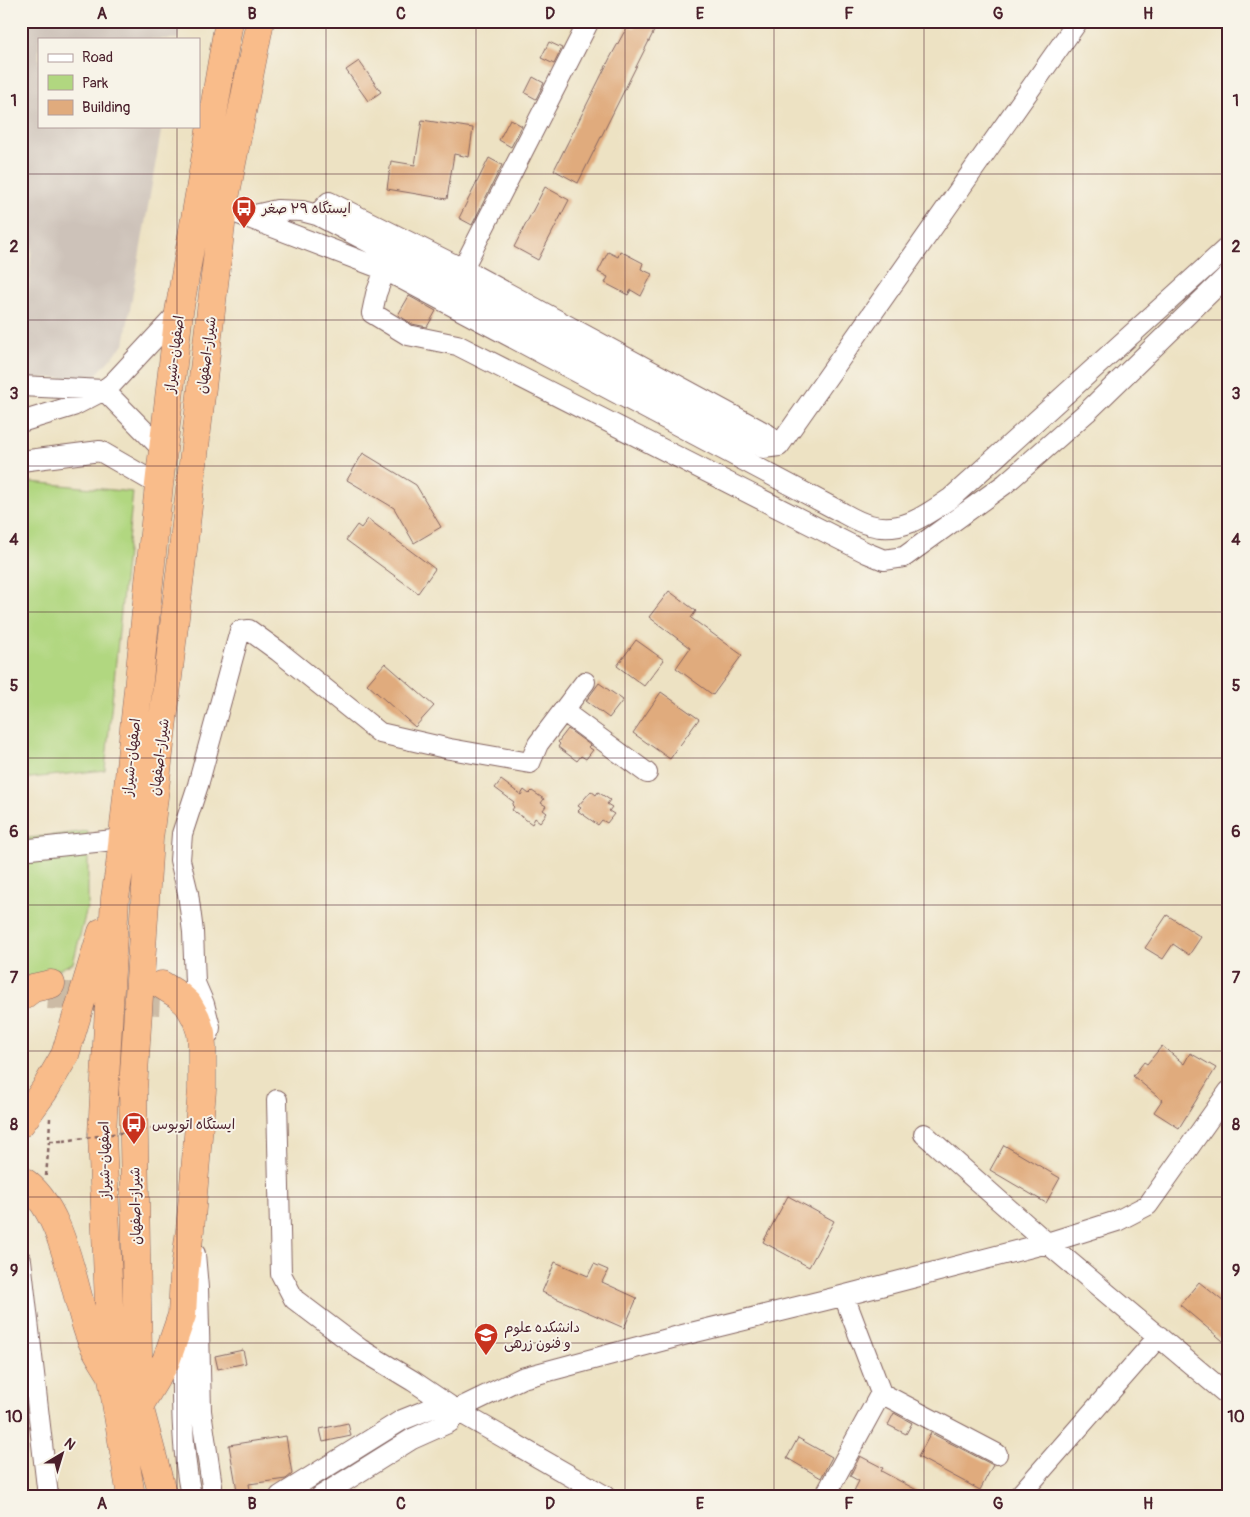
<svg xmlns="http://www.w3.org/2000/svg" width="1250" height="1517" font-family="Pangolin,'Playpen Sans Arabic',sans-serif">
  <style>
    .industrial { fill: #cdc2b9 }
    .green { fill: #b1d780; stroke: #7e7b56 }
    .building { fill: #e0ab7d }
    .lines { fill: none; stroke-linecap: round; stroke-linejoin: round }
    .highway-tunnel { stroke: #ccbba5; stroke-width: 28; stroke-dasharray: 28 14; stroke-linecap: butt }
    .minor-casing { stroke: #836360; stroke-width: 22 }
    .highway-casing { stroke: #836360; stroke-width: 29 }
    .path { stroke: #836360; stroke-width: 2.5; stroke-dasharray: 4 4; stroke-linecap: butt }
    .minor { stroke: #fff; stroke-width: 20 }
    .highway { stroke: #f9bc8a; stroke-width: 28 }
    .path-bridge { stroke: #836360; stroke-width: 2.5; stroke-dasharray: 4 4; stroke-linecap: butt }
    .grid { fill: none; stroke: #4a1f2b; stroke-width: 1; stroke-opacity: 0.55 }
    .labels { text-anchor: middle; stroke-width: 4; stroke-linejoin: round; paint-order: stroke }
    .poi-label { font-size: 14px; fill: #4a1f2b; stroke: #f7f3e8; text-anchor: start }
    .street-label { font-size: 14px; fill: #4a1f2b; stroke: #f7f3e8 }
    .neatline { fill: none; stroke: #4a1f2b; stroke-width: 2 }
    .grid-label { font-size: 16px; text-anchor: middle; font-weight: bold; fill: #4a1f2b }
  </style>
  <rect width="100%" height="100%" fill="#f7f3e8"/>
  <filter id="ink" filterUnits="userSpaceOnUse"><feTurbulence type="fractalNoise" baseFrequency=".02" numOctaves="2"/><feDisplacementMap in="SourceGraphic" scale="10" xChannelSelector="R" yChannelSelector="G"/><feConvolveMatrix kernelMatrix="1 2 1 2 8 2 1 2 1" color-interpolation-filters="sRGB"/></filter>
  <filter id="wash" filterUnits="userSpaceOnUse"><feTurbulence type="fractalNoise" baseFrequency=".0096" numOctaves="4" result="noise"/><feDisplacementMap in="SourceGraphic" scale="20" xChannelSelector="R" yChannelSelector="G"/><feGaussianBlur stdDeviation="1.12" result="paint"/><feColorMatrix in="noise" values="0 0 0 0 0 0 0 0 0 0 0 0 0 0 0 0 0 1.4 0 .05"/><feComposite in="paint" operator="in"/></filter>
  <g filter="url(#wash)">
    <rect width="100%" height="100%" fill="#ede2c3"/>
    <path class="industrial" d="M21 21H181L178 39H39V126H162L124 344 93 378H23L33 225 21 224Z"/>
    <path class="green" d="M21 481 133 492 105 770 21 779Z
      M88 831V904L73 963 21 987V839Z"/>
    <g id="blocks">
      <path class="building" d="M638 21H659L578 183 554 170 610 58 628 25 634 28Z
        M549 42 562 48 554 64 541 58Z
        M359 61 381 92 368 101 346 70Z
        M533 77 544 83 536 99 525 93Z
        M510 119 522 126 511 147 499 140Z
        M422 120 473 128 469 157 454 154 447 199 387 189 391 161 415 165Z
        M489 158 502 165 472 225 459 218Z
        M545 187 569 200 538 260 514 247Z
        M620 251 643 263 641 269 652 274 641 296 631 290 628 295 605 283 608 277 598 272 608 252 618 257Z
        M409 296 436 311 427 327 412 324 398 315Z
        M363 453 416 485 441 527 414 543 394 508 347 480Z
        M368 519 435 569 418 593 346 540 357 525 361 528Z
        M669 591 696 611 691 618 742 655 713 695 676 668 690 648 649 617Z
        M636 640 664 660 644 686 617 666Z
        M385 663 434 706 415 727 367 684Z
        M599 683 623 700 609 718 586 701Z
        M661 692 699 719 670 759 633 733Z
        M568 729 590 745 588 747 593 750 586 759 581 756 577 761 558 747 560 744 558 742Z
        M501 780 521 795 524 790 529 794 532 791 544 799 541 803 546 806 543 810 547 813 540 822 535 818 532 824 512 810 514 807 512 805 514 802 495 788Z
        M591 791 596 795 598 792 610 800 607 804 612 807 609 811 614 814 607 823 602 820 598 825 578 811 581 808 578 806Z
        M1167 915 1201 937 1189 955 1173 944 1163 959 1145 948Z
        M1162 1046 1184 1064 1190 1053 1216 1068 1179 1128 1154 1112 1162 1100 1133 1076 1144 1062 1147 1064Z
        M1004 1145 1060 1178 1046 1203 990 1170Z
        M788 1196 834 1221 809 1267 763 1242Z
        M555 1262 588 1276 594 1264 608 1270 602 1282 637 1298 624 1328 542 1292Z
        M1199 1282 1229 1306V1346L1180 1305Z
        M243 1350 246 1363 218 1369 215 1356Z
        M894 1413 912 1423 906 1434 888 1425Z
        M348 1423 351 1436 323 1442 320 1429Z
        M931 1433 993 1465 980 1490 918 1457Z
        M286 1436 292 1474 286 1479 249 1484 251 1496H238L229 1445Z
        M798 1438 832 1457 821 1478 787 1458Z
        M860 1456 883 1468 881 1471 928 1496H864L854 1491 859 1481 850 1476Z"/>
    </g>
  </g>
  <g filter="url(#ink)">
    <use href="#blocks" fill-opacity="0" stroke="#836360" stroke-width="1"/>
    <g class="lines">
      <path class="highway-tunnel" d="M48 995 160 1001"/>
      <defs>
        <path id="minor" d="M223 208 385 270 841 512C850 517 860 523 870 525 902 534 926 515 951 498L1229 246
          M317 215 329 202 463 269 767 434 779 446
          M246 217 277 210 302 211 317 215 763 448 779 446 1078 21
          M385 270 376 294 372 313 408 335 457 345 867 553 884 560 904 557 1005 484 1087 412 1229 274
          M457 280 589 21
          M21 386 104 390
          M21 422 73 406 104 390
          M163 450 104 390 113 383 179 312
          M21 461 100 451 159 485
          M563 711 647 773
          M21 850 123 839
          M209 1033 210 1027 204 1004 195 983 193 932 188 893 180 860 182 834 198 785 240 631 249 630 278 651 380 733 450 749 530 763 538 744 585 682
          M277 1100 281 1274 294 1299 360 1349 413 1381 456 1410 605 1496
          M924 1134 1047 1243 1229 1396
          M195 1254 198 1288 201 1411 212 1486 211 1496
          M21 1260 48 1496
          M182 1331C182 1386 180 1441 191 1496
          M881 1393 997 1454
          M280 1496 402 1420 437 1406 454 1410
          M321 1496 412 1439 450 1422 456 1410 522 1378 683 1335 838 1297 1047 1243 1117 1221 1148 1205 1229 1091
          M825 1496 881 1393 844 1296
          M1019 1496 1159 1336"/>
        <path id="highway" d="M21 997 33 988 51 984
          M21 1123 44 1091 65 1055 102 932
          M21 1180C64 1206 73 1290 89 1334 93 1347 102 1359 109 1371
          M139 1406 166 1361 182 1315 184 1276 190 1230 202 1090V1047L201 1033 196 1018 188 1004 178 995 162 985
          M131 1496 112 1378 102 1134 115 898 120 865 159 485 179 312 229 21
          M163 1496 139 1406 133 1089 149 839 223 208 260 21"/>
      </defs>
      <use href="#minor" class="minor-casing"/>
      <use href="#highway" class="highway-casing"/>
      <path class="path" d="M50 1118 49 1141H63
        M46 1176 49 1141"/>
      <use href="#minor" class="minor"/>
      <use href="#highway" class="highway"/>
      <path class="path-bridge" d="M63 1141 156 1128"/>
    </g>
  </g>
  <path class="grid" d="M177 21V39M326 21V1496M476 21V1496M625 21V1496M774 21V1496M924 21V1496M1073 21V1496M177 126V1496M21 174H1229M21 320H1229M21 466H1229M21 612H1229M21 758H1229M21 905H1229M21 1051H1229M21 1197H1229M21 1343H1229"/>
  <defs>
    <symbol id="bus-pin" viewBox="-11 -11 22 30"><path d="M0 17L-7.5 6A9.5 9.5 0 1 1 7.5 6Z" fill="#c8321e" stroke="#f7f3e8"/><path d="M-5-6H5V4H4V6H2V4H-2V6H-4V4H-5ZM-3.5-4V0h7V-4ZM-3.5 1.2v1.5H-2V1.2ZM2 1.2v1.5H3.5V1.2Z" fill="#fff"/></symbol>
    <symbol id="university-pin" viewBox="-11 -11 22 30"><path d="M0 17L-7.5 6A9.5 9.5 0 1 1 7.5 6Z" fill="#c8321e" stroke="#f7f3e8"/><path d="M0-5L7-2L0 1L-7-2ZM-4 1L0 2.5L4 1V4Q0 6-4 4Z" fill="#fff"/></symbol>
  </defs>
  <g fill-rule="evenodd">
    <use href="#bus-pin" x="230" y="194" width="28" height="38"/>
    <use href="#bus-pin" x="120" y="1110" width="28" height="38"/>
    <use href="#university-pin" x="472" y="1321" width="28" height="38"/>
  </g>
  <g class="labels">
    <g class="poi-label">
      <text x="262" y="213">ایستگاه ۲۹ صغر</text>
      <text x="152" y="1129">ایستگاه اتوبوس</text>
      <text x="504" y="1332">دانشکده علوم<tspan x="504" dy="16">و فنون زرهی</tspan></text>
    </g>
    <g class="street-label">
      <text transform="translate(174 354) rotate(-83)" y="5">اصفهان-شیراز</text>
      <text transform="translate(206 355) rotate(-83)" y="5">شیراز-اصفهان</text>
      <text transform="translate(131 757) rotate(-84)" y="5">اصفهان-شیراز</text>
      <text transform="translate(159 757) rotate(-83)" y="5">شیراز-اصفهان</text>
      <text transform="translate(104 1160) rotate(-91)" y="5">اصفهان-شیراز</text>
      <text transform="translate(135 1206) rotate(-91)" y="5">شیراز-اصفهان</text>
    </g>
  </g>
  <rect width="1250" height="1517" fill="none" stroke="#f7f3e8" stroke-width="55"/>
  <rect x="38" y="38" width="162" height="90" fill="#f7f3e8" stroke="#b29e9c"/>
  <rect x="48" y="54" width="25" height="8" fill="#ffffff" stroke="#b29e9c"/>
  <text x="82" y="62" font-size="15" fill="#4a1f2b">Road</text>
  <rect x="48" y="75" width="25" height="15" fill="#b1d780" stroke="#b29e9c"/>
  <text x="82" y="88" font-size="15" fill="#4a1f2b">Park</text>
  <rect x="48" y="100" width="25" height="15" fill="#e0ab7d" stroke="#b29e9c"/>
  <text x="82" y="112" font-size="15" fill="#4a1f2b">Building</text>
  <g transform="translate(62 1454) rotate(38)" stroke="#f7f3e8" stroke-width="4" paint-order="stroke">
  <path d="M0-4L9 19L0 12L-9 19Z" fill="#4a1f2b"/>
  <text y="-8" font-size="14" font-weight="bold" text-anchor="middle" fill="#4a1f2b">N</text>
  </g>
  <rect x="28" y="28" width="1194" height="1462" class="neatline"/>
  <g class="grid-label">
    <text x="102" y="19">A</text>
    <text x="252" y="19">B</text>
    <text x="401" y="19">C</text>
    <text x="550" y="19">D</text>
    <text x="700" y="19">E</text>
    <text x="849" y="19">F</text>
    <text x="998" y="19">G</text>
    <text x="1148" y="19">H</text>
    <text x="14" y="106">1</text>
    <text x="1236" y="106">1</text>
    <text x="14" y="252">2</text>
    <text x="1236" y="252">2</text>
    <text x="14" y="399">3</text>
    <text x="1236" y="399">3</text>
    <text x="14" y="545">4</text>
    <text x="1236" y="545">4</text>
    <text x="14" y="691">5</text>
    <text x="1236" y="691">5</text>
    <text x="14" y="837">6</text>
    <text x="1236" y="837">6</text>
    <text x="14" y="983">7</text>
    <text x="1236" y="983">7</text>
    <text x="14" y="1130">8</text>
    <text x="1236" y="1130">8</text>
    <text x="14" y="1276">9</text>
    <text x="1236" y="1276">9</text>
    <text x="14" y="1422">10</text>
    <text x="1236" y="1422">10</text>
    <text x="102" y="1509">A</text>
    <text x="252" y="1509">B</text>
    <text x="401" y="1509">C</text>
    <text x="550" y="1509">D</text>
    <text x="700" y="1509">E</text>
    <text x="849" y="1509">F</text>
    <text x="998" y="1509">G</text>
    <text x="1148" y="1509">H</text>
  </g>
</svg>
